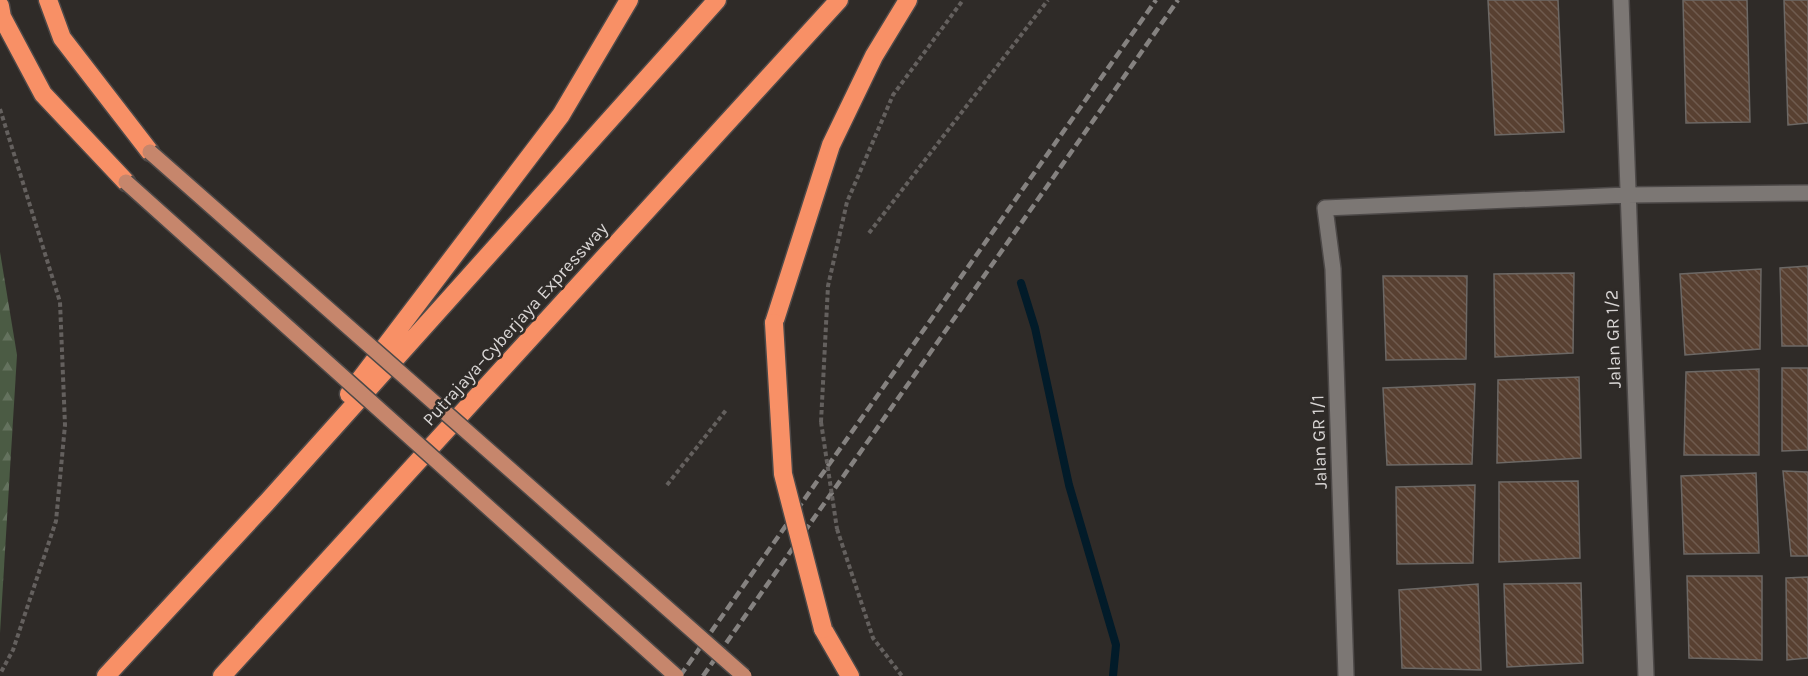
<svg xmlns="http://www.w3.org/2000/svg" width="1808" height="676" font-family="Karla,sans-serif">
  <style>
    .forest { fill: url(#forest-firs) }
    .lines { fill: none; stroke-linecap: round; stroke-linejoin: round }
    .stream { stroke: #021b29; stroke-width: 8 }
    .building { fill: url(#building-back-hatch); stroke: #6c6865; stroke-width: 1.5 }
    .minor-casing { stroke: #4d4948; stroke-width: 18 }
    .highway-casing { stroke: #4d4948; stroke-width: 21 }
    .path { stroke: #64605e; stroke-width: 4; stroke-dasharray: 4.5 3; stroke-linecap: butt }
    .minor { stroke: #7c7774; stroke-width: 15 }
    .highway { stroke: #f89066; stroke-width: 18 }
    .rail { stroke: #858280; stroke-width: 4.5; stroke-dasharray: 9 4.5; stroke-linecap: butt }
    .major-bridge-casing { stroke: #4d4948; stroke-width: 18; stroke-linecap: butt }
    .highway-bridge-casing { stroke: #4d4948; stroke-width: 21; stroke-linecap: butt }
    .path-bridge { stroke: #64605e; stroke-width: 4; stroke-dasharray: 4.5 3; stroke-linecap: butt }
    .major-bridge { stroke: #c6866c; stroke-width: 15 }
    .highway-bridge { stroke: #f89066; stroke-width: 18 }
    .labels { text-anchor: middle; stroke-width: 5; stroke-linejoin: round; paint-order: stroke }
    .street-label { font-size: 18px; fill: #d8d5d4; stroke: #2f2b28 }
  </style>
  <defs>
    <pattern id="forest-firs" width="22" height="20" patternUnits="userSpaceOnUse" patternTransform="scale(1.5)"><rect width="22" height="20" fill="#4b5b44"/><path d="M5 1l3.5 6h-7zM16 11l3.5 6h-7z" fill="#64725e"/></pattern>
    <pattern id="building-back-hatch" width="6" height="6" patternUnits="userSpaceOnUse" patternTransform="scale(1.5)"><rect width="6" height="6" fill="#584031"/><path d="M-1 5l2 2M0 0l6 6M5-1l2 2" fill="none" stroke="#6f5b4e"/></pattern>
  </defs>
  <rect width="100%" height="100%" fill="#2f2b28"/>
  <path class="forest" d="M0 252 17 355 0 633Z"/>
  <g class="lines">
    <path class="stream" d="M1021 283 1035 328 1069 485 1116 645 1113 676"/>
  </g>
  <path class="building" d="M1488 0H1558L1564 132 1495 135Z
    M1683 0H1747L1750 122 1686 123Z
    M1784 0H1808V123L1788 125Z
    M1808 266V346H1782L1780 268Z
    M1761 269 1760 349 1685 355 1680 274Z
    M1574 273 1573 353 1495 357 1494 274Z
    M1383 276H1467L1466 359 1386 360Z
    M1782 368H1808V450L1782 451Z
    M1759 369V455H1684L1686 372Z
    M1579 377 1581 458 1497 463 1498 380Z
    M1475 384 1472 464 1387 465 1383 388Z
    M1783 471 1808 472V556H1791Z
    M1756 473 1759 553 1684 554 1681 476Z
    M1578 481 1580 558 1499 562V482Z
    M1475 485 1473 563 1397 564 1396 487Z
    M1687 576H1762V660L1689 658Z
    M1808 577V658L1787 660 1786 578Z
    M1581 583 1583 663 1507 667 1504 584Z
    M1478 584 1481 670 1402 668 1399 590Z"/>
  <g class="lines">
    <defs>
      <path id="minor" d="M1621 0 1646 676
        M1346 676 1333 269 1325 208 1627 195 1808 193"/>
      <path id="highway" d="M48 0 62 38 150 152
        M0 6 2 17 43 94 126 182
        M774 323 831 145 874 56 908 0
        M349 394 561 115 629 0
        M823 629 850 676
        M106 676 268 501 717 0
        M222 676 839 0"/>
    </defs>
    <use href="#minor" class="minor-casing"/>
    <use href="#highway" class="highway-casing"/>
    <path class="path" d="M0 109 60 302 65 425 56 521 13 650 0 674
      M869 233 1048 0
      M821 422 828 286 847 202 893 95 963 0
      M667 485 727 409
      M837 529 873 638 902 676"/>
    <use href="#minor" class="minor"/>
    <use href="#highway" class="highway"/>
    <path class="rail" d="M680 676 1156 0
      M703 676 1178 0"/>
    <defs>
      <path id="major-bridge" d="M150 152 744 676
        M126 182 676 676"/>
      <path id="highway-bridge" d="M774 323 783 474 823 629"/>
    </defs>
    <use href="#major-bridge" class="major-bridge-casing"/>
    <use href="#highway-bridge" class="highway-bridge-casing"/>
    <path class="path-bridge" d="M821 422 837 529"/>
    <use href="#major-bridge" class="major-bridge"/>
    <use href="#highway-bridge" class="highway-bridge"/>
  </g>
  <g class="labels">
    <g class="street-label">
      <text transform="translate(515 324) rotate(-48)" y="6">Putrajaya–Cyberjaya Expressway</text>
      <text transform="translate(1613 339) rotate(-92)" y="6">Jalan GR 1/2</text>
      <text transform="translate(1319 442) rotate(-92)" y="6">Jalan GR 1/1</text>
    </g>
  </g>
</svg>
